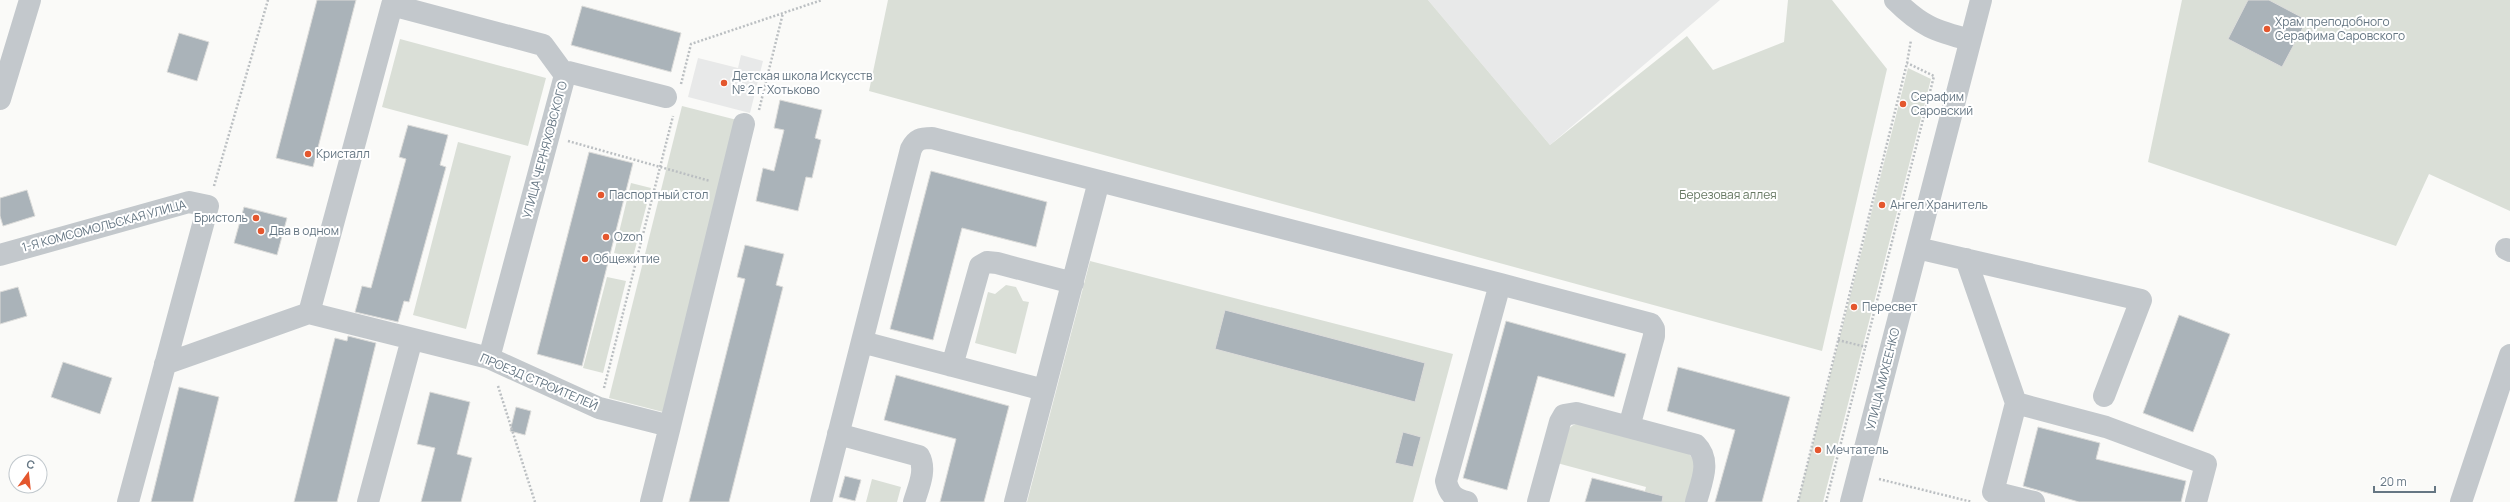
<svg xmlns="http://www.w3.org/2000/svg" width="2510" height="502" font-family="Manrope,sans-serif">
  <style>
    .built { fill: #e8e9e9 }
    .green { fill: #dadfd7 }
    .building { fill: #aab3b9; stroke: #dcdcda }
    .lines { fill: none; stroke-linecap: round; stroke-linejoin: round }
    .path { stroke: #bbbfc2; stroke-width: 2.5; stroke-dasharray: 2 2; stroke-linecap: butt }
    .minor { stroke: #c3c8cc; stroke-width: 22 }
    .poi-dot { fill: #e4572e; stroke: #fff; stroke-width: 1.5 }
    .labels { text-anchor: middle; stroke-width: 4; stroke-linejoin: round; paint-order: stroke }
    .poi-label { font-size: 12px; fill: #657683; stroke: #fff; text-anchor: start }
    .street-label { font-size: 12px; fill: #657683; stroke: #fff }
    .park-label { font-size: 12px; fill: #687a64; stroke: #fff }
  </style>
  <rect width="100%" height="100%" fill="#fafaf8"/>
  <path class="built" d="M1428 0H1720L1550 145Z
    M741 55 763 61 750 113 688 97 698 58 738 68Z"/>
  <path class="green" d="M888 0H1428L1550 145 1687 36 1713 70 1784 42 1788 0H1832L1887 69 1822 351 869 91Z
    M2182 0H2510V211L2429 174 2396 246 2148 162Z
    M400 39 546 78 528 146 382 107Z
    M1908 68 1931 79 1823 502H1798Z
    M682 106 737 120 663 412 609 398Z
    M458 142 511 156 466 329 413 315Z
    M631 183 651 188 633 257 614 253Z
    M1090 261 1453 354 1413 502H1027Z
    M607 277 626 281 603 373 583 368Z
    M1006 285 1016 287 1023 301 1029 302 1016 354 975 343 988 292 995 294Z
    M1581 422 1687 451 1697 465 1687 502H1642L1646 487 1557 463C1562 445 1561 427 1581 422Z
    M872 479 901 487 897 502H866Z"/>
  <path class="building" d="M317 0H356L313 167 276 158Z
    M2248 0H2269L2307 20 2282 67 2228 39Z
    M582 6 681 33 671 72 571 45Z
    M179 33 209 42 197 81 167 72Z
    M780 100 822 110 815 138 821 140 812 178 806 177 798 211 756 201 763 168 774 171 784 130 774 128Z
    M408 125 448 135 440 165 446 167 409 302 404 301 398 322 355 312 362 286 371 288 406 159 399 157Z
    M589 152 633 163 582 366 537 354Z
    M931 171 1047 202 1036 247 962 228 933 340 890 329Z
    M27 190 35 216 3 226 0 216V198Z
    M244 207 287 218 277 255 234 243Z
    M745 245 784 254 776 285 783 287 729 502H689L745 279 737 277Z
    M18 287 27 316 0 324V292Z
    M1225 310 1425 363 1415 402 1215 349Z
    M2179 315 2230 334 2193 432 2143 413Z
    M1506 321 1626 354 1614 397 1538 376 1507 490 1463 478Z
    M348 336 376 343 337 502H294L335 338 347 341Z
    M63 362 112 378 100 414 51 397Z
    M1678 367 1790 397 1762 502H1715L1735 430 1667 411Z
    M896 375 1009 406 984 502H940L956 439 884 420Z
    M179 387 219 397 193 502H151Z
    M430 392 470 402 457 454 472 458 461 502H421L435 448 417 444Z
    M516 407 531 411 525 435 510 431Z
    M2038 427 2100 443 2096 459 2186 481 2181 502H2079L2023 486Z
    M1403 432 1421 437 1413 467 1395 463Z
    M845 476 861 480 855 501 839 497Z
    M1592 478 1663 496 1662 502H1585Z"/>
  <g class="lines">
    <path class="path" d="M681 84 691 44 822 0
      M759 110 783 13
      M568 141 710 181
      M214 186 268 0
      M1838 340 1866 347
      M498 386 535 502
      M604 388 673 116
      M1879 479 1972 502
      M1798 502 1907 63 1911 40
      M1826 502 1934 76 1907 63"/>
    <path class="minor" d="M1895 0C1921 26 1935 31 1970 40
      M565 75 568 72 666 97
      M0 99 30 0
      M1917 248 2141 300 2104 396
      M2506 249 2510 251
      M0 255 189 202 208 206 128 502
      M1966 259 2016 403 1993 492 2034 502
      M309 313 489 358 599 408 670 426 651 502
      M862 342 1044 390
      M165 364 309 313 392 5 543 45 565 75 489 358
      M952 366 980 266 987 262 997 263 1073 283
      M2016 403 2106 427 2206 464 2196 502
      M670 426 744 124
      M838 434 919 456C927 470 918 488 914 502
      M368 502 412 339
      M821 502 911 149C916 139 921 138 932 138L1500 284
      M1015 502 1099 181
      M1467 502C1454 499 1449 494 1446 481L1500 284 1651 324 1654 329V336L1629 427
      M1538 502 1560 422 1564 415 1576 413 1696 445C1712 461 1701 483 1696 502
      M1851 502 1981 0
      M2461 502 2510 355"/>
  </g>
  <g class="poi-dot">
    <circle cx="2267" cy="29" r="4"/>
    <circle cx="724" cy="83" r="4"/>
    <circle cx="1903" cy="104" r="4"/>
    <circle cx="308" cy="154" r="4"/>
    <circle cx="601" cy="195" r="4"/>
    <circle cx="1882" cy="205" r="4"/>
    <circle cx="256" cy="218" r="4"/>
    <circle cx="261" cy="231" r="4"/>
    <circle cx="606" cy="237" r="4"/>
    <circle cx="585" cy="259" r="4"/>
    <circle cx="1854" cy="307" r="4"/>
    <circle cx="1818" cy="450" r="4"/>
  </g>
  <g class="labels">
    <g class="poi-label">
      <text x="2275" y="26">Храм преподобного<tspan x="2275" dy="14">Серафима Саровского</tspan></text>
      <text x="732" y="80">Детская школа Искусств<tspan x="732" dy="14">№ 2 г. Хотьково</tspan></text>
      <text x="1911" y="101">Серафим<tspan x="1911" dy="14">Саровский</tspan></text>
      <text x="316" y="158">Кристалл</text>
      <text x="609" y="199">Паспортный стол</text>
      <text x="1890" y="209">Ангел Хранитель</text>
      <text x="248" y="222" text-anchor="end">Бристоль</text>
      <text x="269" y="235">Два в одном</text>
      <text x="614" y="241">Ozon</text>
      <text x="593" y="263">Общежитие</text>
      <text x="1862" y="311">Пересвет</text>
      <text x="1826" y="454">Мечтатель</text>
    </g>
    <g class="street-label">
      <text transform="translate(545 150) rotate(-75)" y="4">УЛИЦА ЧЕРНЯХОВСКОГО</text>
      <text transform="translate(104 226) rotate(-15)" y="4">1-Я КОМСОМОЛЬСКАЯ УЛИЦА</text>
      <text transform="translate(1883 379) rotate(-76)" y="4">УЛИЦА МИХЕЕНКО</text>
      <text transform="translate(539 382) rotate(23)" y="4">ПРОЕЗД СТРОИТЕЛЕЙ</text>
    </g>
    <g class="park-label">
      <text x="1728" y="199">Березовая аллея</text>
    </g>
  </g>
  <g transform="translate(28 474) rotate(15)"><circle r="19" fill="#ffffff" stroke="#c1c8cd"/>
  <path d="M0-3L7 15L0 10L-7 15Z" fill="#e4572e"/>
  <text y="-6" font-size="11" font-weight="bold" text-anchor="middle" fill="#657683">С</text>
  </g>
  <path d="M2374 486v6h61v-6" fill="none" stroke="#657683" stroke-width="2"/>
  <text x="2380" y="486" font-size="12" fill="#657683" stroke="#ffffff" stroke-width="3" paint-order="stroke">20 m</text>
</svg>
